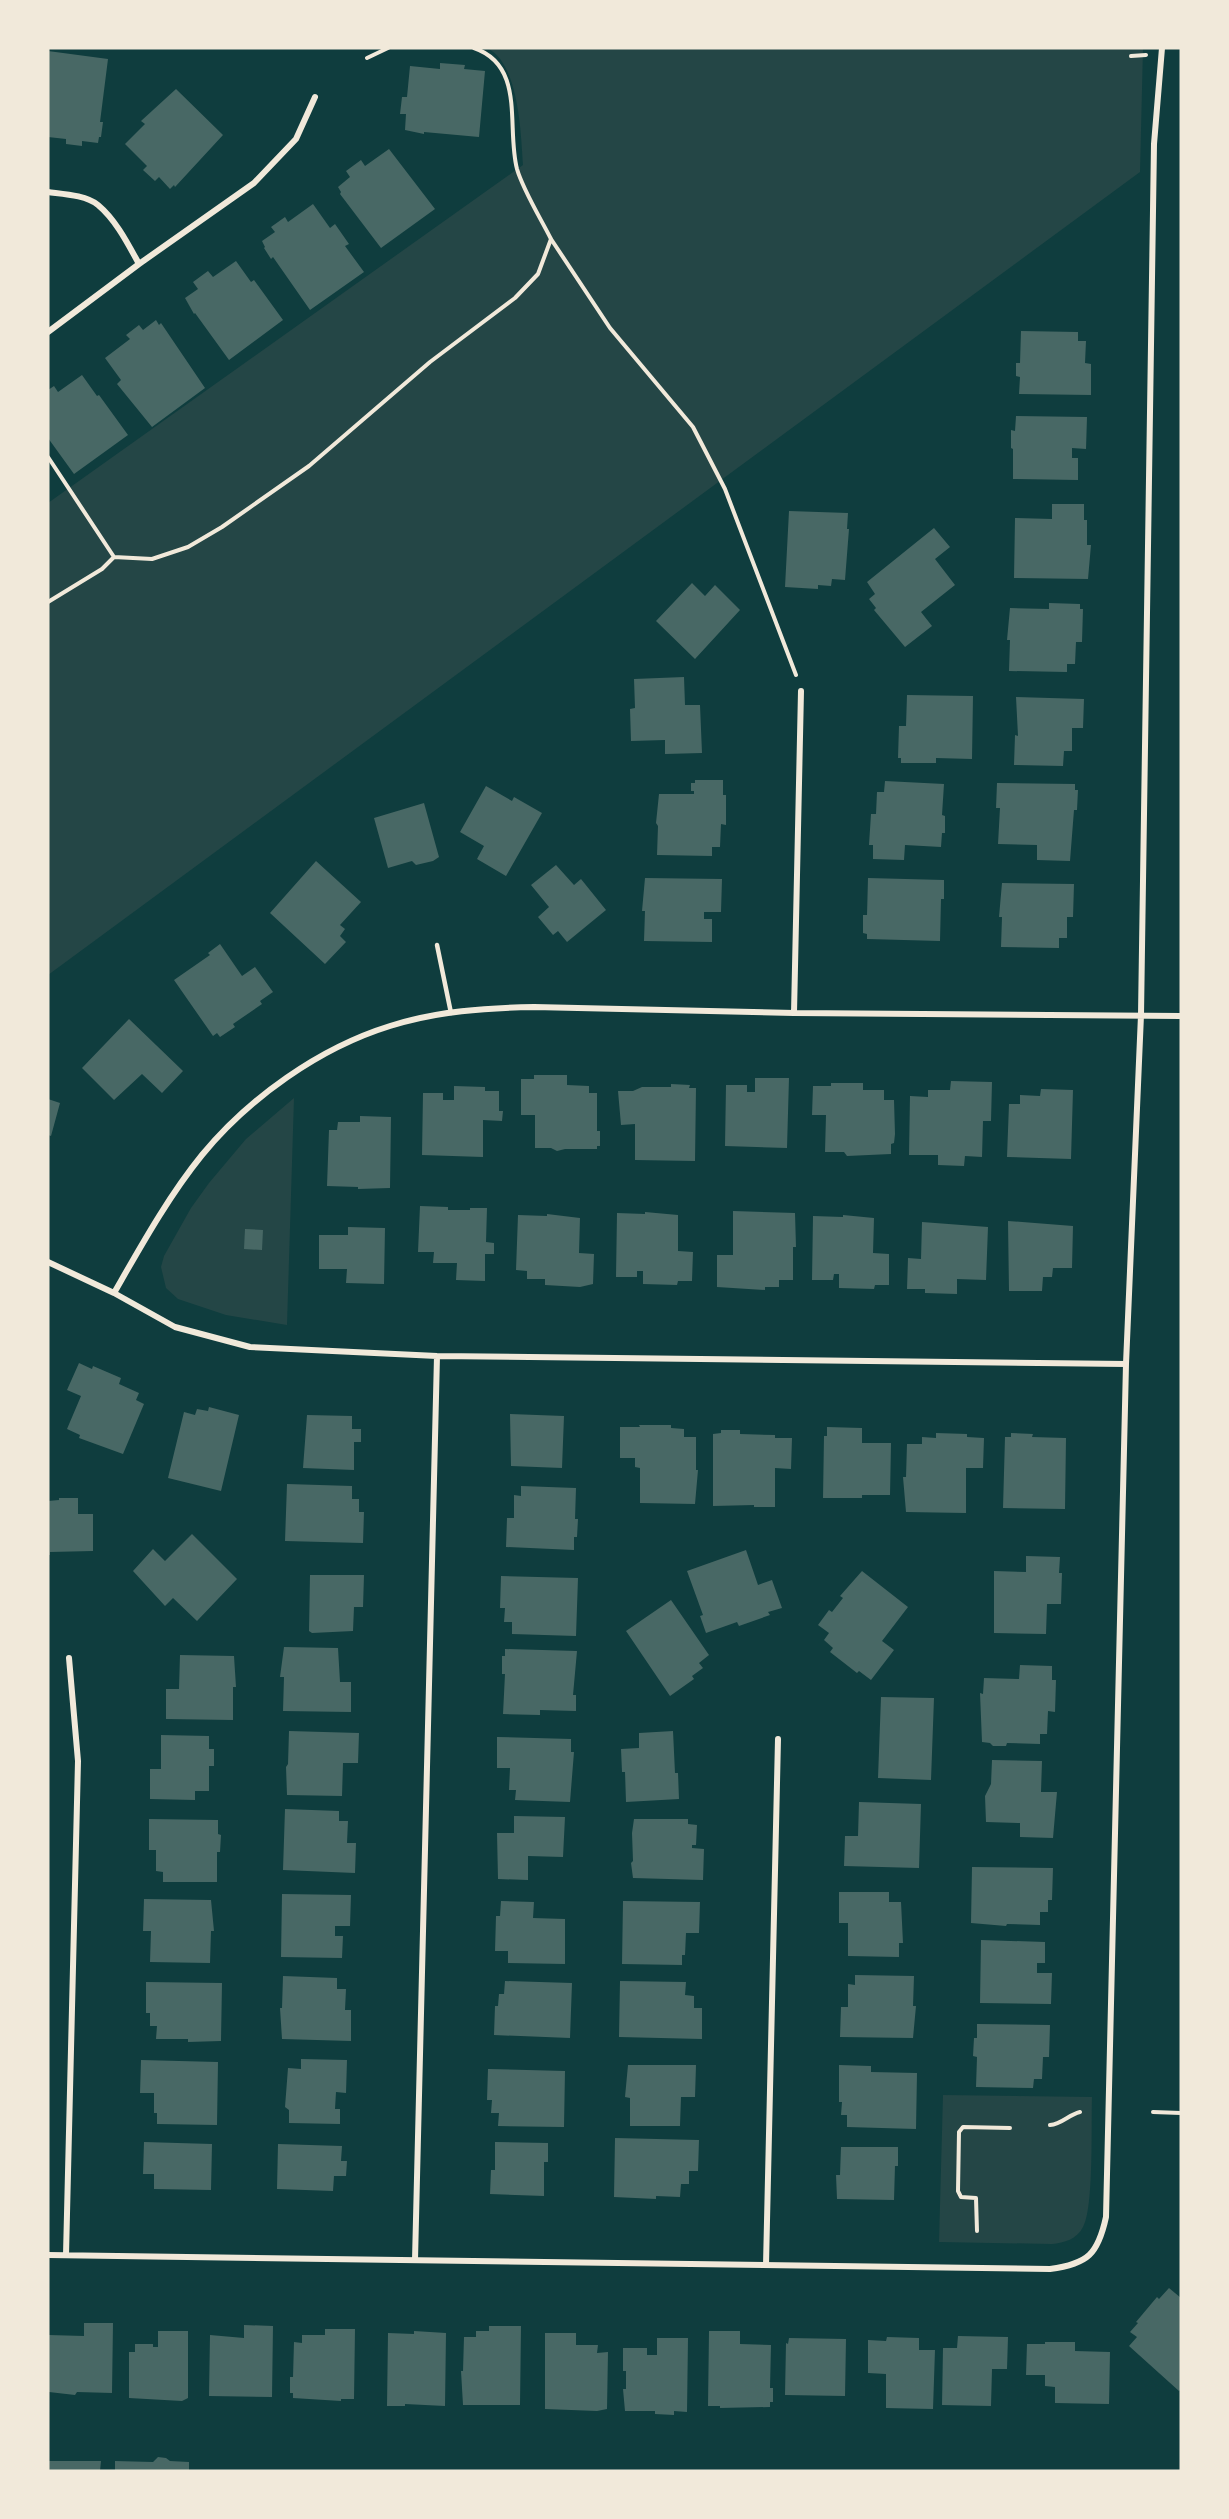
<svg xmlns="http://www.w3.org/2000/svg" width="1229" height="2519" font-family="'PT Sans',sans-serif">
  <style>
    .green { fill: #244646 }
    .building { fill: #486865 }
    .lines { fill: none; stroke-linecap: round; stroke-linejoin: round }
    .path { stroke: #f1e9da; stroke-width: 4 }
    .service { stroke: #f1e9da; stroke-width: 4.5 }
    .minor { stroke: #f1e9da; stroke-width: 6 }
  </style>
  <rect width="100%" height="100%" fill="#0f3d3e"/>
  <path class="green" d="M487 48H1143L1140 172 48 975V503L523 165C521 134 519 63 487 48Z
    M294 1098 287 1325 226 1315 178 1299 166 1288 161 1267 164 1256 191 1208 209 1183 246 1139Z
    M943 2095 1092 2097C1091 2123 1094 2209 1083 2227 1077 2239 1064 2243 1052 2244L939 2242Z"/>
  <path class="building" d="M48 51 108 59 100 122H103L101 137H99L98 143 82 141V146L66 144V139L48 137Z
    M440 63 465 65 464 69 485 71 479 137 424 132V134L405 130 406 114H400L402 97H407L410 66 440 69Z
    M176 89 223 135 175 187 174 185 170 189 159 177 155 181 143 170 147 166 125 144 145 124 141 121Z
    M389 149 435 209 381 248 340 194 341 192 338 187 350 177 346 171 361 160 365 166Z
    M313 204 330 228 335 224 349 244 345 246 364 272 310 310 273 257 271 259 264 248 265 247 262 241 275 232 271 227 285 217 288 222Z
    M236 261 251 282 254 280 283 320 229 360 195 313 194 314 185 298 198 289 193 282 208 271 213 277Z
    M156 320 159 325 161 323 205 388 152 427 117 384 121 380 105 358 130 339 126 335 139 325 143 330Z
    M1021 331 1078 332V341H1086L1085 363 1091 364V395L1019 394 1020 377 1016 376V363H1020Z
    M82 375 97 396 99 395 128 435 74 474 48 438V390L54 386 58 392Z
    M1016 416 1087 417 1086 449 1072 448V458H1078V480L1013 479V449L1011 448V430L1015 431Z
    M1052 504H1084V520H1087V545H1091L1088 579 1014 578 1015 518 1052 519Z
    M789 511 848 513 847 529H849L845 580 832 579 831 586 818 585V589L785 587Z
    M934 528 950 547 935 559 955 585 921 612 932 626 905 647 874 610 876 608 869 599 875 594 867 582Z
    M692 583 705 596 715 585 740 610 695 659 656 621Z
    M1049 603 1080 604V609H1083L1082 642H1076L1075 664H1067V672L1009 671 1010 640H1007L1010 608 1049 609Z
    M684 677 685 705H700L702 753 665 754V740L631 741 630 709 635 708 634 679Z
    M907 695 973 696 972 759 936 758V763H901V758H898L899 726H906Z
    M1016 697 1084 699 1083 728H1072V751H1064L1063 766 1014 765 1015 735 1018 736Z
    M695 780H723V795H726V825L721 824 720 847H712V856L657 855 658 826 656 823 659 794H694V791H691V783H695Z
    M885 781 944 784 942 815 945 816V833H942L941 847 905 845 904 860 873 859V845H869L871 814H876L877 792H884Z
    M997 783 1075 784V790H1078L1077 810H1074L1070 861 1037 860V845L998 844 1000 808H996Z
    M486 786 512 801 514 797 542 813 506 876 477 859 484 846 460 832Z
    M424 803 439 857 433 861 416 865 412 861 388 868 374 818Z
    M316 861 361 902 340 925 345 929 340 936 346 942 325 964 270 913Z
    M556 865 574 885 581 879 606 910 567 942 558 931 553 935 538 917 549 907 531 885Z
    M645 878 722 879 721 912H704V919H712V942L644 941 645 911H642Z
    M868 878 944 880V899H941L940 941 867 939V934L863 933V915H867Z
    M1002 883 1074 884 1073 917H1067V938H1059V948L1001 947 1002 917H999Z
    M220 944 242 976 255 967 273 992 260 1001 262 1004 233 1024 235 1027 220 1037 217 1033 213 1036 174 980 210 955 208 953Z
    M129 1019 183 1071 162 1093 142 1074 114 1100 82 1068Z
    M534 1075H567V1085L589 1086V1093H597V1131H600V1146H597V1149H565L557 1151 551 1148H535V1115H521V1079H534Z
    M755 1078H789L787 1148 725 1146 726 1085H747V1092H755Z
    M951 1081 992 1082 991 1121H983L982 1157 965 1156 964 1166 938 1165V1155H909L910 1096 928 1097V1090H950Z
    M831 1083H863V1090H884V1100H894L895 1134 894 1143 891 1144V1154L847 1156 844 1152H825L826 1115H812L813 1086H831Z
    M671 1084 690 1085 689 1088H696L695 1161 635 1160V1124L621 1125 618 1091H633L642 1087H671Z
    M454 1086 485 1087V1091H499V1111H503L502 1121 483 1120V1157L422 1155 423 1093H443V1100H454Z
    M1041 1089 1073 1090 1071 1159 1007 1157 1009 1104H1020V1095L1040 1096Z
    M48 1099 60 1103 51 1136 48 1135Z
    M360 1116 391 1117 390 1188 358 1189V1187L327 1186 329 1130H337L338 1122H360Z
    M420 1206 448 1207V1210H470V1208H487L486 1242 494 1243V1254H485V1281L456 1280 457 1263H433L434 1252H418Z
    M733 1211 795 1213 796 1247H793V1280H779V1287H765V1290L717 1287V1255H733Z
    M645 1212 678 1215V1251L693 1252 692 1281H678L677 1285 643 1284V1271H637V1277H616L617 1213 645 1214Z
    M547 1214 580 1218 579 1253 594 1254 593 1284 580 1287 545 1285V1279H527V1271L516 1270 518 1215 547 1216Z
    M843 1215 874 1218 873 1253 889 1254V1285H875L874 1289 839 1288V1274H834L833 1280H812L813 1216 843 1217Z
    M1008 1221 1073 1226 1072 1268H1053L1052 1277H1043L1042 1291H1009Z
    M922 1222 988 1227 986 1280 957 1279V1294L925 1293V1289H907L908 1258 921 1259Z
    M348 1227 385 1228 384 1284 346 1283 347 1269H319V1235H348Z
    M245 1229 263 1230 262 1250 244 1249Z
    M79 1363 92 1369 93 1366 121 1378 119 1384 139 1393 136 1400 144 1404 123 1454 79 1438 80 1435 67 1429 81 1396 67 1390Z
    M209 1407 239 1415 221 1491 168 1478 184 1412 195 1415 197 1409 208 1411Z
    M510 1414 564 1416 562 1468 511 1466Z
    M307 1415 352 1416V1429H361V1442H354V1470L303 1468Z
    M639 1425H671V1428L684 1429V1437H696V1470H698L695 1504 640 1503V1468L635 1467V1458H620V1427H640Z
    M827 1427 862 1428V1443H891L890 1495H862V1498H823L824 1436H827Z
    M721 1430H740V1434L775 1435V1438H792L791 1469 775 1468V1507H754V1505L713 1506V1434L721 1433Z
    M936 1433 967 1434V1437L984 1438 983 1468H966V1513L906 1512 903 1477H906L907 1444H922V1437L936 1438Z
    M1011 1433 1033 1434 1032 1437 1066 1438 1065 1509 1003 1508 1005 1437H1011Z
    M287 1484 352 1486V1499H359V1512H364L363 1543 285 1541Z
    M521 1486 576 1488 575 1519H578L577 1537H574V1550L506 1547 507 1518H514V1495L521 1496Z
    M59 1498H78V1514H93V1551L50 1552V1555H48V1501L59 1500Z
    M192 1534 237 1579 197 1621 173 1598 165 1606 133 1571 153 1549 165 1561Z
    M746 1550 758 1585 772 1580 782 1608 768 1612 770 1615 739 1626 737 1622 706 1633 700 1616 703 1615 687 1571Z
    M1026 1556 1060 1557 1059 1573H1062L1061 1604H1047L1046 1634 994 1633V1571L1026 1572Z
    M862 1571 908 1607 882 1641 894 1650 871 1680 859 1671 857 1673 830 1652 833 1648 824 1640 829 1633 818 1625 829 1610 832 1612 843 1598 840 1596Z
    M310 1575H364L363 1607H354L353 1631 312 1633 309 1631Z
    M501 1576 578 1578 576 1636 512 1634V1622H504L505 1608H500Z
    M671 1600 709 1655 699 1663 703 1668 692 1676 694 1679 670 1696 626 1631Z
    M284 1647 338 1648 340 1682H351V1712L283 1711 284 1677H280Z
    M505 1649 577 1651 573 1695H576V1711L540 1710V1715L503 1714 505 1674H502V1656H505Z
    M180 1655 234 1656 236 1687H233V1720L166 1719V1689H179Z
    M1020 1665 1052 1666V1680H1056L1055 1712 1048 1711 1047 1734H1040V1744L1007 1743 1006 1746H993L990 1743 982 1742 980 1693 983 1694 984 1678 1019 1679Z
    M881 1697 934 1698 931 1780 878 1778Z
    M289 1731 359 1733 358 1763H343L342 1796 287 1795 286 1767 288 1764Z
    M673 1731 675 1773H678L679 1799 626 1802 625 1772H622L621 1749 639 1748V1733Z
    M161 1735 209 1736V1749H214V1766H209V1791H195V1800L150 1799V1769H161Z
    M497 1737 571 1739V1752H574L570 1802 515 1800 516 1790H509L510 1768H497Z
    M992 1760 1042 1761 1041 1792H1057L1053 1838 1020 1837V1823L986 1822 985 1796 991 1784Z
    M859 1802 921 1804 919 1868 844 1866 845 1836H858Z
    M285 1809 339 1811V1821H348L347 1843H356L355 1873 283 1870Z
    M514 1816 565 1817 563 1857 528 1856V1880L498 1879 497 1833H514Z
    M149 1819 218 1820V1834L221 1835 220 1852H217V1882H163V1872L156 1871V1850H149Z
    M634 1819H688V1824L697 1825 696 1845H692V1848L704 1849 703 1880 633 1878 631 1863 633 1861 632 1833Z
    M972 1867 1053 1868 1052 1900H1048V1912H1040V1925L1007 1924 1006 1926 971 1923Z
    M839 1892H889V1902H901L903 1943H899V1957L848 1956V1923H839Z
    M282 1894 351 1895 350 1926H335V1936H343L342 1958 281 1957Z
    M144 1899 211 1900 214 1931H211L210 1963 150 1962 151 1931H143Z
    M501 1901 534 1902 533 1918 565 1919V1964L508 1963V1951H495L496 1916H500Z
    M623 1901 700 1902 699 1933H686L685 1955H682V1965L622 1964Z
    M981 1940 1045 1942V1963H1037V1973H1052L1051 2004 980 2003Z
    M855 1975 914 1976 913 2006H916L913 2038 840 2037 841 2007H848V1984L855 1985Z
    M283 1976 337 1978V1989H346L345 2010H351V2041L282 2039 280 2008H282Z
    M505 1981 572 1983 570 2038 494 2035 495 2006H498L499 1994H504Z
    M620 1981 686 1982 685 1995 694 1996V2008H702V2039L619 2037Z
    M146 1982 222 1983 221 2041 188 2042V2039H156L157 2026H150V2013H146Z
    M977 2024 1050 2025 1049 2057H1043L1042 2079H1034L1033 2088 976 2087 977 2057 973 2056 974 2038H977Z
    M301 2059 347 2060 346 2093 336 2092 335 2109H340V2124L289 2123V2110L285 2107 288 2068 301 2069Z
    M141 2060 218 2062 217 2125 157 2124V2113H154V2093H140Z
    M628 2065H696L695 2097H681L680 2126H630V2098L625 2097Z
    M839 2065 871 2066V2072L917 2073 916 2129 847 2127V2115H841L842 2102H839Z
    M488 2069 565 2071 564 2127 498 2126 499 2113H491L492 2100H487Z
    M615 2138 699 2140 698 2171H689V2184H681L680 2197 656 2196V2199L614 2197Z
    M144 2142 212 2144 211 2190 154 2189V2174H143Z
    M495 2142 548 2143V2162H544V2196L490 2194 491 2170H495Z
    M278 2144 342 2146 341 2161H347L346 2176H334L333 2191 277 2189Z
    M841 2147H898V2166H895L894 2200 837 2199 836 2175H840Z
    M1169 2288 1181 2298V2389L1179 2391 1129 2346 1137 2337 1130 2332 1138 2323 1136 2322 1157 2297 1159 2299Z
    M84 2323H113L112 2393 77 2392 75 2395 49 2392V2335L84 2336Z
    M244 2325 273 2326 272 2397 209 2396 210 2335 244 2338Z
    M489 2326H521L520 2405H463L461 2371H463L464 2337H476V2331H489Z
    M325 2329H355L354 2399H341V2401L293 2398V2393H290V2377H293L294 2342 302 2343V2335H325Z
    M158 2331H188V2398L182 2401 129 2398V2352H135V2344H153V2347H158Z
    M414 2331 446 2333 445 2406 405 2404V2406H387L388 2333 414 2334Z
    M709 2331H740V2344L771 2345 770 2388H773V2402H770V2407L720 2408V2406H708Z
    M545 2333H576V2345H598L597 2353 608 2352 607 2409 597 2411 545 2409Z
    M958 2336 1008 2337 1007 2369H992L991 2406 942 2405 943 2348H957Z
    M887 2337 919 2338V2350H935L933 2409 886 2408V2374L868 2373V2340L886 2341Z
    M657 2338H688L687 2412 674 2411V2415L655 2414V2411H625L623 2389H626V2371H623V2348H647V2355H657Z
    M789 2338 846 2339 845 2396 785 2395 786 2343 788 2344Z
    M1045 2342H1075V2351L1110 2352 1109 2404 1055 2403V2387L1045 2386V2375H1026L1027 2344H1045Z
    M158 2457 166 2458 170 2461 189 2462V2471H115V2461L153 2462Z
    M48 2461H101L100 2471H48Z"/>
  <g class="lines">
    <path class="path" d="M474 48C526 66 506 127 517 169 523 190 541 219 551 239
      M1131 56 1146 55
      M367 58 388 48
      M48 457 114 557
      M48 602 102 569 114 557 152 559 188 547 222 527 309 466 430 362 515 298 538 274 551 239 610 328 693 427 725 489 796 675
      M1153 2112 1181 2113
      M1050 2125C1062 2124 1068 2115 1080 2112
      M977 2231 976 2198 961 2197 958 2191 959 2132 963 2127 1010 2128"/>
    <path class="service" d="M437 945 451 1013"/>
    <path class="minor" d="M48 192C63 194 86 195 98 205 116 220 128 244 139 264
      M48 332 139 264 254 183 296 139 315 97
      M794 1013 801 691
      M48 1262 114 1293 175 1327 250 1347 437 1356 1126 1364
      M114 1293C141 1246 168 1197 202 1155 249 1098 319 1048 390 1026 437 1011 486 1008 534 1007L794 1013 1181 1016
      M48 2255 1050 2269C1088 2264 1098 2254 1106 2217L1126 1364 1141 1015 1154 144 1162 48
      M66 2255 78 1761 69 1658
      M415 2260 437 1356
      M766 2265 778 1739"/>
  </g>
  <rect width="1229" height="2519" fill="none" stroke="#f1e9da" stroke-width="99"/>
</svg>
